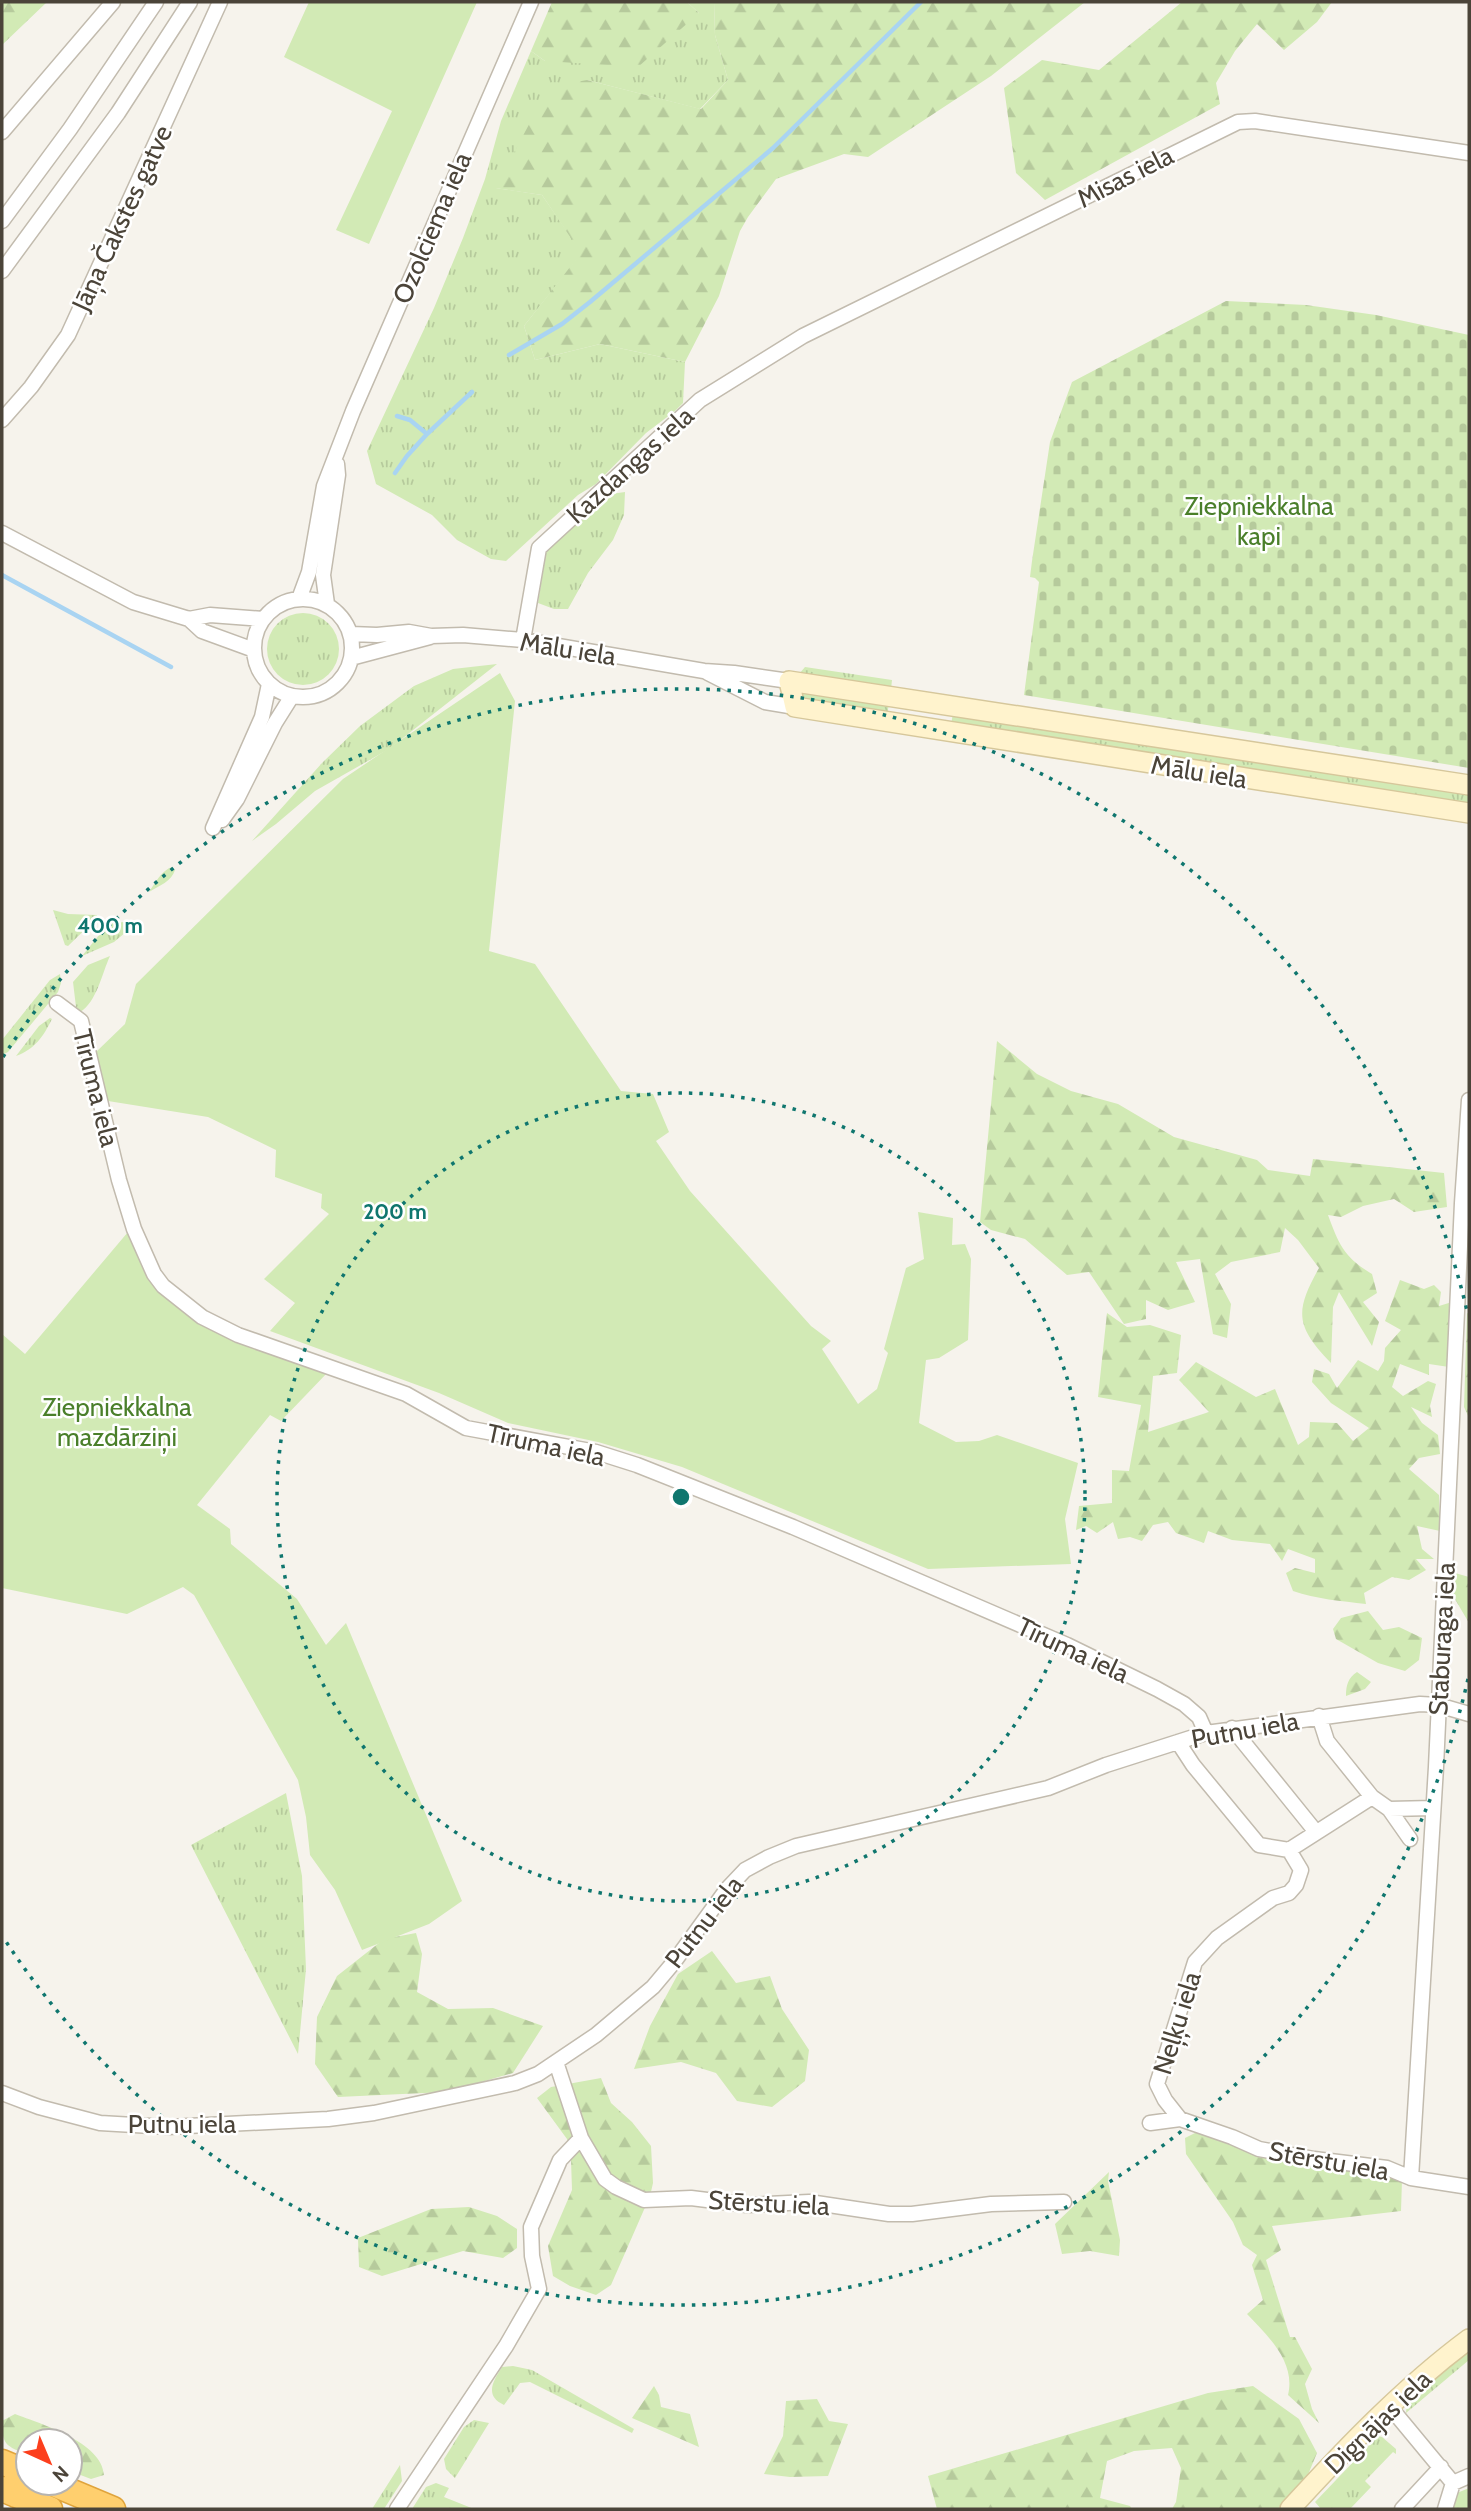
<svg xmlns="http://www.w3.org/2000/svg" width="1471" height="2511" font-family="Cabin,sans-serif">
  <style>
    .grass { fill: url(#grass-tufts) }
    .forest { fill: url(#forest-firs) }
    .cemetery { fill: url(#cemetery-stones) }
    .garden { fill: #d2eab5 }
    .lines { fill: none; stroke-linecap: round; stroke-linejoin: round }
    .stream { stroke: #a9d4f2; stroke-width: 4.5 }
    .street-casing { stroke: #c2bbae; stroke-width: 17 }
    .secondary-casing { stroke: #d6c79b; stroke-width: 22 }
    .highway-casing { stroke: #e0a43c; stroke-width: 27 }
    .street { stroke: #fff; stroke-width: 14 }
    .secondary { stroke: #fff3cd; stroke-width: 19 }
    .highway { stroke: #ffcf6e; stroke-width: 24 }
    .ring { fill: none; stroke: #0f766e; stroke-width: 3.5; stroke-dasharray: 3.5 7 }
    .labels { text-anchor: middle; stroke-width: 5; stroke-linejoin: round; paint-order: stroke }
    .street-label { font-size: 26px; fill: #4b4439; stroke: #fff }
    .park-label { font-size: 26px; fill: #4a7f2a; stroke: #fff }
    .centre { fill: #0f766e; stroke: #fff; stroke-width: 3.5 }
    .ring-label { font-size: 21px; text-anchor: middle; font-weight: bold; fill: #0f766e; stroke: #fff; stroke-width: 5; stroke-linejoin: round; paint-order: stroke }
  </style>
  <defs>
    <pattern id="grass-tufts" width="24" height="20" patternUnits="userSpaceOnUse" patternTransform="scale(1.75)"><rect width="24" height="20" fill="#d2eab5"/><path d="M3 7l-1-3M5 7V3M7 7l1-3M15 17l-1-3M17 17v-4M19 17l1-3" fill="none" stroke="#b6ca9c"/></pattern>
    <pattern id="forest-firs" width="22" height="20" patternUnits="userSpaceOnUse" patternTransform="scale(1.75)"><rect width="22" height="20" fill="#d2eab5"/><path d="M5 1l3.5 6h-7zM16 11l3.5 6h-7z" fill="#b6ca9c"/></pattern>
    <pattern id="cemetery-stones" width="16" height="16" patternUnits="userSpaceOnUse" patternTransform="scale(1.75)"><rect width="16" height="16" fill="#d2eab5"/><path d="M2 7V4a2 2 0 0 1 4 0v3zM10 15v-3a2 2 0 0 1 4 0v3z" fill="#b6ca9c"/></pattern>
  </defs>
  <rect width="100%" height="100%" fill="#f6f3ec"/>
  <path class="grass" d="M687 2H714L715 35 728 80 700 109 587 80 496 188 542 195 582 253 524 326 535 360 600 344 685 362 683 403 675 411 646 433 596 484 578 495 506 561 491 559 457 540 432 515 376 484 367 451 434 308 463 238 485 179 501 121 531 51 545 61 699 13Z
    M625 492 624 515 613 540 588 573 568 609H554L538 603 546 551 604 495Z
    M267 649a36 36 0 1 1 72 0a36 36 0 1 1-72 0Z
    M497 664 389 749 315 791 276 824 252 841 322 763 360 726 414 686 453 669Z
    M805 667 892 680 891 689 799 674Z
    M801 691 889 703 887 716 800 699Z
    M953 713 1467 792 1469 800 1466 804 951 725Z
    M172 867 175 870C172 881 159 886 149 892 155 883 162 870 172 867Z
    M53 910 68 914 97 915V918L68 946 65 945Z
    M131 921 132 927 114 942 82 956 108 924Z
    M110 956C102 973 97 1002 80 1012L76 1007 73 982 88 965Z
    M60 974 61 983 58 992 8 1052 2 1055V1040L50 980Z
    M50 1018 52 1019C43 1037 35 1049 16 1056L39 1026Z
    M286 1793 302 1876 306 1969 298 2054 191 1845Z
    M1469 2350V2360L1406 2413 1407 2403Z
    M513 2366 532 2370 634 2429 632 2433 530 2382 520 2383 504 2405C484 2396 493 2381 502 2367Z
    M474 2420 489 2423 455 2478 446 2469 444 2459 464 2427Z
    M1378 2436 1382 2437 1396 2449V2454L1393 2452 1365 2481 1371 2487 1350 2509H1321L1315 2502Z
    M400 2465 402 2481 384 2509H372Z
    M436 2483 449 2488 444 2497 474 2509H412L426 2487Z
    M1469 2488V2509H1452L1457 2493Z"/>
  <path class="forest" d="M2 2H47L2 45Z
    M552 2H687L699 13 638 67 545 61 531 51Z
    M714 2H1085L991 76 868 157 844 154 776 179 748 217 740 231 719 296 685 362 600 344 535 360 524 326 581 253 542 195 495 188 549 87 587 80 701 109 728 80 715 35Z
    M1182 2H1332L1317 22 1284 50 1257 24 1235 51 1216 83 1220 104 1045 200 1016 173 1004 88 1042 60 1099 70Z
    M997 1041 1037 1074 1071 1091 1118 1104 1174 1137 1257 1160 1268 1170 1310 1176 1313 1159 1444 1173 1447 1207 1414 1212 1394 1199 1363 1206 1341 1217 1328 1215C1339 1245 1344 1257 1372 1274L1377 1293 1363 1302 1379 1322 1372 1346 1339 1292 1333 1307 1331 1363C1296 1327 1294 1312 1319 1268L1298 1240 1285 1228 1280 1252 1231 1262 1215 1274 1231 1304 1227 1338 1213 1334 1200 1259 1176 1262 1195 1302 1168 1310 1146 1300V1319L1124 1324 1089 1272 1067 1275 1025 1239 991 1230 980 1222Z
    M1400 1280 1424 1289 1434 1285 1441 1292 1439 1306 1452 1302 1449 1367 1429 1364V1375L1400 1364 1392 1387 1403 1396 1428 1381 1436 1384 1430 1406 1432 1417 1411 1407 1422 1423 1438 1435 1440 1454 1419 1458 1409 1469 1439 1495 1440 1531 1417 1526 1422 1549 1434 1559H1416L1426 1570 1409 1580 1392 1577 1364 1593 1366 1604C1341 1601 1316 1599 1293 1591L1286 1573 1295 1568 1315 1573V1559L1288 1549 1282 1561 1270 1544 1232 1540 1208 1531 1204 1543 1176 1533 1168 1522 1153 1525 1142 1541 1130 1537 1118 1539 1113 1522 1097 1533 1086 1526 1076 1530 1079 1506 1112 1503V1470L1129 1471 1141 1405 1098 1397 1107 1313 1127 1327 1150 1325 1181 1335 1177 1373 1153 1376 1148 1432 1209 1412 1179 1380 1196 1362 1256 1397 1275 1389 1298 1445 1309 1437 1310 1422 1337 1423 1353 1441 1369 1428 1331 1403 1312 1382 1314 1369 1329 1374 1337 1388 1358 1360 1378 1371 1384 1361 1385 1348 1401 1330 1385 1321Z
    M1467 1313 1469 1314V1418L1464 1407Z
    M1455 1573 1469 1577V1623L1452 1594Z
    M1368 1611 1383 1630 1399 1627 1422 1638 1419 1660 1405 1671 1378 1663 1336 1639 1333 1629 1341 1618Z
    M1357 1672 1371 1682 1365 1689 1346 1696C1346 1685 1348 1678 1357 1672Z
    M416 1933 422 1954 417 1992 448 2009 493 2008 543 2026 513 2073 446 2092 338 2097 315 2064 317 2017 337 1976 384 1939Z
    M712 1951 736 1983 770 1976 782 2009 809 2050 805 2081 772 2107 737 2101 716 2073 681 2062 634 2069 650 2026 678 1974Z
    M601 2078 611 2103 632 2122 651 2146 653 2183 650 2196 611 2285 596 2295 570 2286 553 2276 548 2246 572 2190 571 2160 567 2139 537 2098 551 2087Z
    M1201 2130 1227 2140 1258 2157 1333 2169 1385 2173 1402 2180 1401 2211 1272 2226 1281 2250 1266 2260 1290 2337H1295L1312 2369 1305 2384 1312 2409 1319 2423 1288 2395C1296 2362 1268 2336 1247 2314L1263 2300 1252 2265 1257 2255 1243 2245 1233 2222 1186 2154 1185 2138Z
    M1109 2172 1108 2181 1120 2240 1119 2256 1090 2251 1062 2254 1055 2224Z
    M469 2207 497 2216 517 2229V2248L503 2258 463 2251 382 2276 359 2267 358 2238 431 2209Z
    M654 2386 659 2395 661 2407 690 2414 699 2447 632 2418Z
    M1253 2386 1299 2419 1317 2453 1307 2477 1278 2509H1172L1176 2502 1181 2468 1172 2448 1134 2451 1107 2461 1100 2498 1130 2506 1132 2509H937L928 2476 1208 2393Z
    M817 2399 829 2421 848 2424 828 2476 790 2477 764 2474 783 2436 786 2401Z
    M15 2414C41 2424 102 2442 104 2475L91 2479 70 2471V2441H28V2455C6 2446 2 2445 2 2421Z"/>
  <path class="cemetery" d="M1226 301 1306 305 1376 315 1469 335V768L1024 695 1039 582 1035 578 1030 577 1032 561 1050 442 1072 382Z"/>
  <path class="garden" d="M309 2H477L369 244 336 230 392 111 284 57Z
    M500 673 515 701 489 951 535 964 621 1091 653 1094 669 1132 656 1141 690 1191 811 1326 831 1341 822 1349 858 1404 877 1389 888 1353 884 1349 906 1268 924 1259 918 1212 953 1218 952 1245 965 1244 971 1259 968 1340 939 1358 926 1360 919 1423 956 1442 979 1441 997 1435 1078 1463 1065 1519 1071 1564 928 1569 682 1467 598 1442 508 1423 439 1393 270 1331 295 1303 264 1279 329 1214 321 1208 322 1194 275 1177 276 1150 208 1117 108 1101 96 1052 125 1024 136 984 343 779Z
    M128 1232 152 1282 189 1316 244 1344 328 1372 281 1421 270 1415 197 1505 230 1529 231 1544 297 1599 326 1645 346 1623 462 1901 429 1924 362 1950 335 1890 310 1855 306 1817 298 1780 194 1595 183 1587 127 1614 2 1588V1334L25 1354Z"/>
  <g class="lines">
    <path class="stream" d="M509 355 562 324 590 302 773 148 921 2
      M397 416 410 420 427 434 472 392
      M395 473 407 456 427 434
      M2 575 171 667"/>
    <defs>
      <path id="street" d="M2 132 113 2
        M2 221 70 129 156 2
        M2 271 118 113 190 2
        M2 420 31 387 68 335 220 2
        M2 533 133 602 189 619 202 631 254 650
        M254 648a49 49 0 1 1 98 0a49 49 0 1 1-98 0Z
        M299 599 309 572 324 486 353 411 531 2
        M327 604 323 575 338 475 337 464
        M189 619 210 615 263 619
        M351 634 377 635 409 632 431 636 463 635 523 640 704 671 734 673 789 681
        M523 640 539 548 700 400 803 336 1238 122 1255 121 1469 153
        M351 658 430 637
        M708 673 765 702 795 707
        M222 820 237 799 275 723 292 696
        M213 828 262 717 269 684
        M57 1003 81 1021 119 1180 134 1229 154 1274 163 1286 202 1317 238 1335 406 1394 466 1428 596 1452 637 1465 793 1527 1067 1645 1157 1689 1184 1704 1199 1717 1206 1733
        M1319 1716 1327 1741 1372 1797 1389 1809 1410 1839
        M1232 1728 1316 1832
        M1178 1742 1193 1765 1259 1845 1289 1850 1372 1797
        M1389 1809 1433 1808
        M556 2062 581 2138 605 2179 616 2187 644 2200 691 2198 747 2205 809 2202 889 2214H912L991 2204 1064 2202
        M2 2093 39 2107 100 2123 168 2127 328 2119 374 2113 515 2083 538 2074 596 2035 653 1987 674 1962 727 1889 745 1870 769 1857 796 1846 1048 1788 1106 1765 1206 1733 1420 1704 1438 1705 1469 1714
        M1180 2119 1165 2100 1157 2084 1195 1962 1217 1938 1273 1898 1289 1893 1296 1885 1301 1870 1289 1850
        M1150 2123 1180 2119 1232 2137 1259 2149 1314 2159 1387 2168 1411 2178 1469 2187
        M1411 2178 1436 1767 1462 1203 1469 1100
        M1390 2407 1453 2483 1469 2476
        M397 2509 506 2346 539 2289 532 2256 531 2227 560 2160 581 2138
        M1402 2509 1441 2467
        M1445 2509 1453 2483"/>
      <path id="secondary" d="M1469 785 789 681 795 707 1469 813
        M1290 2509C1345 2449 1403 2388 1469 2339"/>
      <path id="highway" d="M2 2462 28 2473
        M51 2483 113 2509
        M2 2489 50 2509
        M16 2495V2481L28 2474"/>
    </defs>
    <use href="#street" class="street-casing"/>
    <use href="#secondary" class="secondary-casing"/>
    <use href="#highway" class="highway-casing"/>
    <use href="#street" class="street"/>
    <use href="#secondary" class="secondary"/>
    <use href="#highway" class="highway"/>
  </g>
  <g class="ring">
    <circle cx="681" cy="1497" r="404"/>
    <path d="M1468 1679A808 808 0 0 1 3 1937M3 1057A808 808 0 0 1 1468 1315"/>
  </g>
  <g class="labels">
    <g class="street-label">
      <text transform="translate(1125 177) rotate(-27)" y="9">Misas iela</text>
      <text transform="translate(122 218) rotate(-65)" y="9">Jāņa Čakstes gatve</text>
      <text transform="translate(432 228) rotate(-67)" y="9">Ozolciema iela</text>
      <text transform="translate(630 465) rotate(-42)" y="9">Kazdangas iela</text>
      <text transform="translate(568 649) rotate(9)" y="9">Mālu iela</text>
      <text transform="translate(1199 772) rotate(9)" y="9">Mālu iela</text>
      <text transform="translate(96 1088) rotate(76)" y="9">Tīruma iela</text>
      <text transform="translate(546 1445) rotate(12)" y="9">Tīruma iela</text>
      <text transform="translate(1442 1639) rotate(-87)" y="9">Staburaga iela</text>
      <text transform="translate(1073 1650) rotate(25)" y="9">Tīruma iela</text>
      <text transform="translate(1245 1730) rotate(-10)" y="9">Putnu iela</text>
      <text transform="translate(704 1922) rotate(-52)" y="9">Putnu iela</text>
      <text transform="translate(1177 2023) rotate(-73)" y="9">Neļķu iela</text>
      <text x="182" y="2133">Putnu iela</text>
      <text transform="translate(1329 2161) rotate(10)" y="9">Stērstu iela</text>
      <text transform="translate(769 2203) rotate(3)" y="9">Stērstu iela</text>
      <text transform="translate(1378 2422) rotate(-44)" y="9">Dignājas iela</text>
    </g>
    <g class="park-label">
      <text x="1259" y="515">Ziepniekkalna<tspan x="1259" dy="30">kapi</tspan></text>
      <text x="117" y="1416">Ziepniekkalna<tspan x="117" dy="30">mazdārziņi</tspan></text>
    </g>
  </g>
  <circle cx="681" cy="1497" r="10" class="centre"/>
  <g class="ring-label">
    <text x="110" y="933">400 m</text>
    <text x="395" y="1219">200 m</text>
  </g>
  <rect width="1471" height="2511" fill="none" stroke="#4b4439" stroke-width="7"/>
  <g transform="translate(49 2462) rotate(136)"><circle r="33" fill="#ffffff" stroke="#b7b4b0" stroke-width="2"/>
  <path d="M0-5L12 26L0 18L-12 26Z" fill="#fc3f1d"/>
  <text y="-10" font-size="19" font-weight="bold" text-anchor="middle" fill="#4b4439">N</text>
  </g>
</svg>
